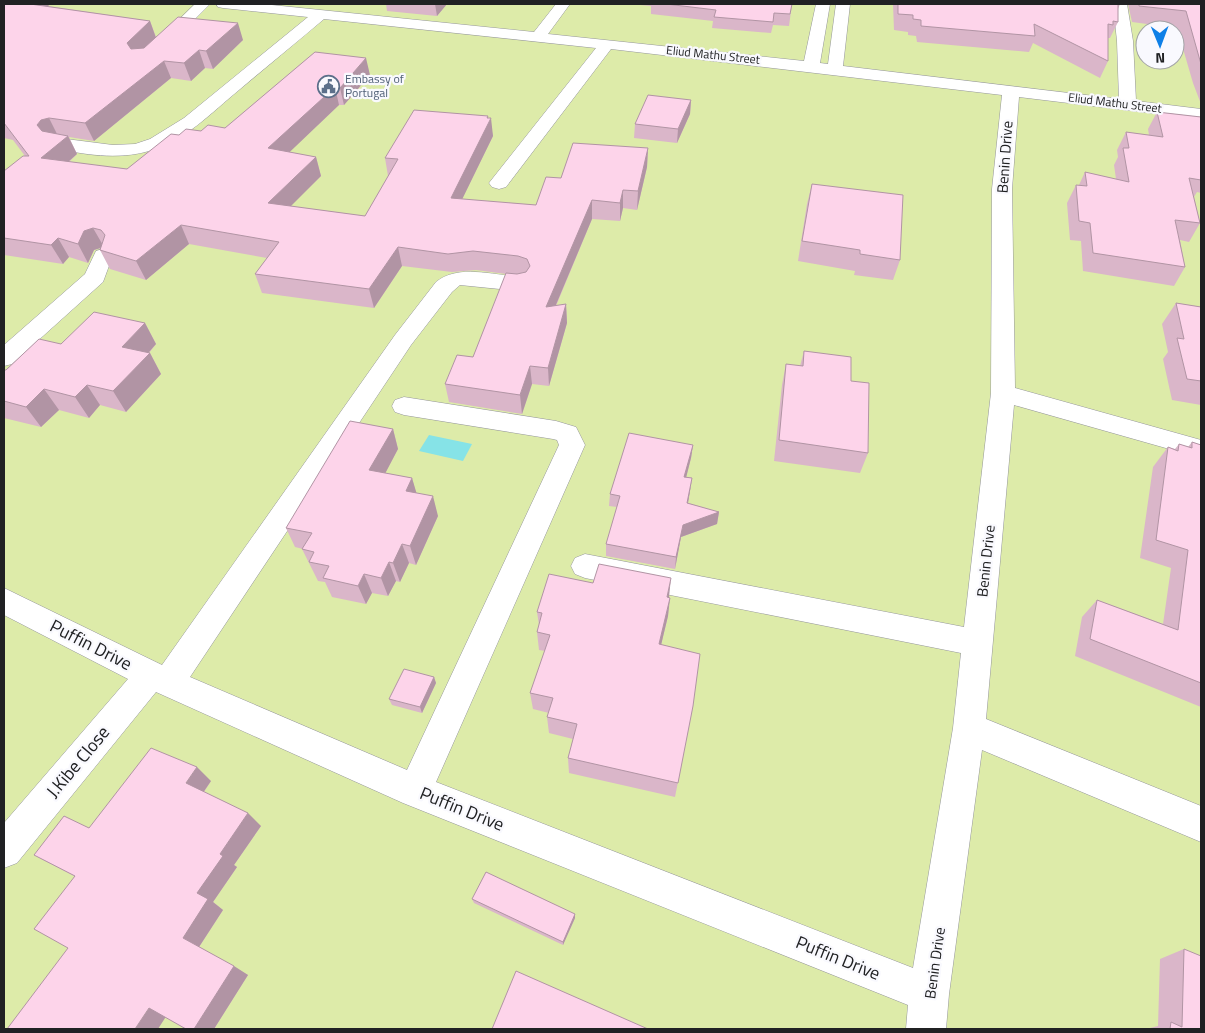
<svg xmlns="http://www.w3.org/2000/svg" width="1205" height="1033" font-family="'Titillium Web',sans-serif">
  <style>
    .green { fill: #ddeba9; fill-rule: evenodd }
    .water { fill: #86e3e7 }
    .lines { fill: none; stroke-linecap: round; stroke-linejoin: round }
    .minor-casing { stroke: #95969c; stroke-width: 1 }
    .minor { fill: #fff; fill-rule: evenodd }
    .wall { fill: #dab6c9 }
    .shaded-wall { fill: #b194a4 }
    .building { fill: #fdd4ea; stroke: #b194a4 }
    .labels { text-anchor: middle; stroke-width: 4.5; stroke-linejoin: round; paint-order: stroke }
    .far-street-label { font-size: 12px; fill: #202123; stroke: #f9f9fe }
    .far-service-label { font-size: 12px; fill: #4e5e75; stroke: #f9f9fe; text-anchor: start }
    .street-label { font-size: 15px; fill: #202123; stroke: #f9f9fe }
    .near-street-label { font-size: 18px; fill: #202123; stroke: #f9f9fe }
  </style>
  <rect width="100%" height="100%" fill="#f9f9fe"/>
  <path class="green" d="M4 4H1201V1029H4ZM1145 30H1175V60H1145Z"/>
  <path class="water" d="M429 435 472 444 463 461 419 451Z"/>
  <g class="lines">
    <defs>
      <path id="minor" d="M195 4H210L166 48H156L153 45 156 42Z
        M216 4H262L534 32 556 4H570L548 34 804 61 816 4H830L820 63 828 64 836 4H850L843 66 1119 99 1117 41 1113 4H1127L1133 41 1136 101 1201 109V119L1019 97 1012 189 1015 388 1201 440V458L1014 405 986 719 1201 806V842L982 750 949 994 946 1029H906L908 1005 403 803 156 692 17 863 4 868V823L128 679 4 615V588L162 665 395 335 436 282C458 264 493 275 519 277L527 279 530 284 527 289 519 291 460 285 452 292 411 345 190 677 407 770 559 445 557 440 553 439 404 415 395 412 392 406 395 400 404 397 556 421 576 427 585 445 436 782 913 968 953 728 961 653 585 578 575 574 571 566 575 558 585 554 964 627 991 393 992 189 1002 95 611 49 506 187 499 189 492 187 489 183 596 48 324 19C296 43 267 66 239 90 212 112 184 142 149 151 118 160 83 155 52 147L49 143 52 139 58 138 113 145 135 144 150 139 184 118 308 17 223 8 218 7Z
        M103 249 110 251 113 255 103 282 12 364 4 366V345L85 274 96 251Z"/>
    </defs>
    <use href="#minor" class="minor-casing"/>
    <use href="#minor" class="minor"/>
  </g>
  <path class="wall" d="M4 4H51L47 6 150 21 156 37 243 40 213 69 205 68 191 81 171 78 94 141 69 137 77 154 69 162 127 169 179 135 225 128 315 52 370 75 344 105H339L289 152 316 157 321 176 290 206 365 216 388 176 385 158 488 118 493 136 462 199 536 205 561 178 648 148 647 167 637 210 623 208 620 221 592 219 556 306 566 304 567 323 549 386 532 384 522 414 449 402 445 384 473 357 506 274 476 270 452 272 402 266 374 308 262 293 255 274 267 258 189 244 146 280 110 269 100 250V248L94 250 88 263 69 257 63 264 4 255V171L25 156 13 140 4 138Z
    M386 4H447L437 16 387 11Z
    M630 4H792L789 26 773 25 771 33 712 28 713 21 651 14V6Z
    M893 4H1120L1118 9V22L1110 38H1108V61L1100 78 1033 43 1029 52 917 42 916 36 908 35V32L894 30Z
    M1128 4H1201V104L1193 83 1177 28 1132 22Z
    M691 100 690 114 677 143 634 138 635 124Z
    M1157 112 1201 117V193L1197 192 1194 197 1200 223 1189 242 1180 240 1185 267 1174 286 1083 271 1081 241 1070 240 1067 203 1076 185H1079L1085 172 1116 179 1114 165 1118 157 1117 150 1126 132 1149 135 1148 129Z
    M812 184 900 260 893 280 854 275 855 271 798 261 807 204Z
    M1176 303 1201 307V405L1172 400 1163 359 1168 352 1162 324Z
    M145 323 156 344 149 353H150L161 374 126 412 100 405 89 418 59 410 41 427 4 418V370H6L61 344Z
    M804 351 851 381 868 453 860 473 774 461 782 385 786 364 800 366Z
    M393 429 398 449 385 473 412 478 416 493 438 516 416 565 409 563 400 582 396 581 388 596 372 593 366 604 332 597 325 582 318 581 302 549H303L295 547 286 528Z
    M1192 442 1201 445V707L1075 656 1082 617 1097 600 1163 624 1171 568 1140 558 1153 467 1168 447 1175 449 1179 444 1188 447Z
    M693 445 691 458 686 477 692 478 688 503 719 512 717 524 681 537 675 569 606 556V544L617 507 609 506 610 494Z
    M669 597 668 616 661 645 693 706 675 797 569 773 568 758 573 739 549 733 547 717 549 713 533 709 530 693 545 651 539 650 537 632 539 625 537 612Z
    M434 677 436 683 422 713 392 705 389 699Z
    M211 781 204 792 261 826 234 865 237 867 213 902 223 910 199 947 248 975 214 1029H186L166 1017 68 948 74 876 34 855 89 828Z
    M472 899 575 918 563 945 474 903Z
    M1184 949 1201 1029H1146L1158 1026 1160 959Z"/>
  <path class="shaded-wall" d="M20 4H51L28 19Z
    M435 4H447L437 16Z
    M150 21 156 38 134 60 127 43Z
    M238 23 243 40 213 69 206 51Z
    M199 50 205 68 191 81 184 63Z
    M366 58 370 75 344 105 340 88Z
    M164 61 171 78 94 141 85 123Z
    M335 87 339 105 274 167 268 148Z
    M691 100 690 114 677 143 678 129Z
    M488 116V124L491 118 493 136 454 216 451 198Z
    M49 118 58 136 47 143 37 125 41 120Z
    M68 136 77 154 52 176 41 158Z
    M648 148 647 167 637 210 638 191Z
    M316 157 321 176 275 222 268 203Z
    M623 190V208L620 221V203Z
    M592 200V219L547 326 546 307Z
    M181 225 189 244 146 280 136 261Z
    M93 228 104 247 94 250 88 263 78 244 84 231Z
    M58 238 69 257 63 264 51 245Z
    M398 247 402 266 374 308 369 289Z
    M566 304 567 323 549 386 548 368Z
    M145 323 156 344 135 368 122 347Z
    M150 353 161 374 126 412 113 391Z
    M530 366 532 384 522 414 520 395Z
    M87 385 100 405 89 418 75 397Z
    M44 389 59 410 41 427 26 407Z
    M393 429 398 449 376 491 369 470Z
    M693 445 691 458 683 490 684 477Z
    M412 478 418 498 406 491Z
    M692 478 690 491 686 515 687 503Z
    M433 496 438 516 416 565 410 546Z
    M719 512 717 524 681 537 675 569 676 557 683 525Z
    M402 544 409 563 400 582 393 563Z
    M389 562 396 581 388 596 381 578Z
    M364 574 372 593 366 604 358 586Z
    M671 578 669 597 665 616 667 597Z
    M670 598 668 616 657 662 659 644Z
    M434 677 436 683 422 713 420 707Z
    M197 767 211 781 200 797 186 783Z
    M248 813 261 826 234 865 237 867 213 902 223 910 199 947 183 938 197 893 220 854Z
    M575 914V918L563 945V942Z
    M234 966 248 975 214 1029H194Z
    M149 1008 167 1015 158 1029H135Z"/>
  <path class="building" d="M4 4H30L150 21 127 43 131 49 144 48 178 17 238 23 206 51 199 50 184 63 164 61 85 123 49 118 41 120 37 125 42 131 68 136 41 158 127 169 171 134 179 135 186 129 201 131 208 125 225 128 315 52 366 58 340 88 335 87 268 148 316 157 268 203 365 216 398 159 385 158 414 110 488 116 487 118H491L451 198 536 205 546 177 561 178 573 143 648 148 638 191 623 190 620 203 592 200 546 307 566 304 548 368 530 366 520 395 445 384 457 355 473 357 506 273 517 274 526 272 530 266 527 259 518 256 473 251 448 254 398 247 369 289 255 274 279 242 181 225 136 261 100 250 105 235 101 230 93 228 84 231 78 244 58 238 51 245 4 238V171L23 156H29L4 123Z
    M666 4H792L790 14 774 13 773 22 714 17 716 10Z
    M898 4H1118V22L1113 21V25L1108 24V61L1034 24 1035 36 921 26V20L913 19V15L898 14Z
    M1139 4H1201V64L1186 11 1139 6Z
    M648 95 691 100 678 129 635 124Z
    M1157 112 1201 117V180L1189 178 1200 223 1175 220 1185 267 1093 253 1090 223 1079 221 1076 185 1087 186 1085 172 1129 182 1123 148H1129L1126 132 1163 137Z
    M812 184 903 195 900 260 860 254V250L802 241Z
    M1176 303 1201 307V381L1187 379 1177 338 1184 339Z
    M94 312 145 323 122 347 150 353 113 391 87 385 75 397 44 389 26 407 4 401V370H6L39 339 61 344Z
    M804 351 851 357V381L869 383 868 453 779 440 786 364 803 366Z
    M350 421 393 429 369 470 412 478 406 491 433 496 410 546 402 544 393 563 389 562 381 578 364 574 358 586 323 578 329 566 309 562 314 552 302 549 312 533 286 528Z
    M629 433 693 445 684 477 692 478 687 503 719 512 683 525 676 557 606 544 620 496 610 494Z
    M1192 442 1201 445V683L1090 639 1097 600 1178 630 1188 550 1156 540 1168 447 1178 451 1179 444 1192 448Z
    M599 564 671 578 667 597 670 598 659 644 700 654 693 706 678 783 568 758 577 724 547 717 553 698 530 693 550 635 537 632 542 613 537 612 549 574 593 583Z
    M404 669 434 677 420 707 389 699Z
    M151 748 197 767 186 783 248 813 220 854 223 856 197 893 208 899 183 938 234 966 194 1029H186L149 1008 135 1029H7L68 948 34 929 75 876 34 855 64 816 89 828Z
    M486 872 575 914 563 942 472 899Z
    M1184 949 1201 956V1029H1170L1171 1022 1182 1027Z
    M516 971 648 1029H492Z"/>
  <defs>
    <symbol id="civic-ring" viewBox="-11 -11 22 22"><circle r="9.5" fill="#f9f9fe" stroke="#5c6f8a" stroke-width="1.5"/><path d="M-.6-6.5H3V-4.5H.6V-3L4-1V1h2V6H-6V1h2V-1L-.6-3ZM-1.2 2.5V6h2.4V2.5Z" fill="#5c6f8a"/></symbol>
  </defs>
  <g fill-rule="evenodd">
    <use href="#civic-ring" x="316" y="74" width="25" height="25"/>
  </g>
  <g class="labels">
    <g class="far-street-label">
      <text transform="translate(713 55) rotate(6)" y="4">Eliud Mathu Street</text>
      <text transform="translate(1115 103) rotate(7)" y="4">Eliud Mathu Street</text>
    </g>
    <g class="far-service-label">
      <text x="345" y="83">Embassy of<tspan x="345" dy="14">Portugal</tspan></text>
    </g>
    <g class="street-label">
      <text transform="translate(1005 157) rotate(-86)" y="5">Benin Drive</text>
      <text transform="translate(986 561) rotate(-84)" y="5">Benin Drive</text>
      <text transform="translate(935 963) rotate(-82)" y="5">Benin Drive</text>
    </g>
    <g class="near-street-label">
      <text transform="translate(91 645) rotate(27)" y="6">Puffin Drive</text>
      <text transform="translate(78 762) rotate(-50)" y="6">J.Kibe Close</text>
      <text transform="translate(462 809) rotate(22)" y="6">Puffin Drive</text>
      <text transform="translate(838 958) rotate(22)" y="6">Puffin Drive</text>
    </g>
  </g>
  <rect width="1205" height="1033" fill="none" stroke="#202123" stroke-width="10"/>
  <g transform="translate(1160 45) rotate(179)"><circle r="24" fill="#f9f9fe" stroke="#a2a3a6"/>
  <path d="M0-4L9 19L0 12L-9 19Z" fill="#0f80e7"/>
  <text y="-8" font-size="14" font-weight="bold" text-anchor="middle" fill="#202123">N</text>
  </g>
</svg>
